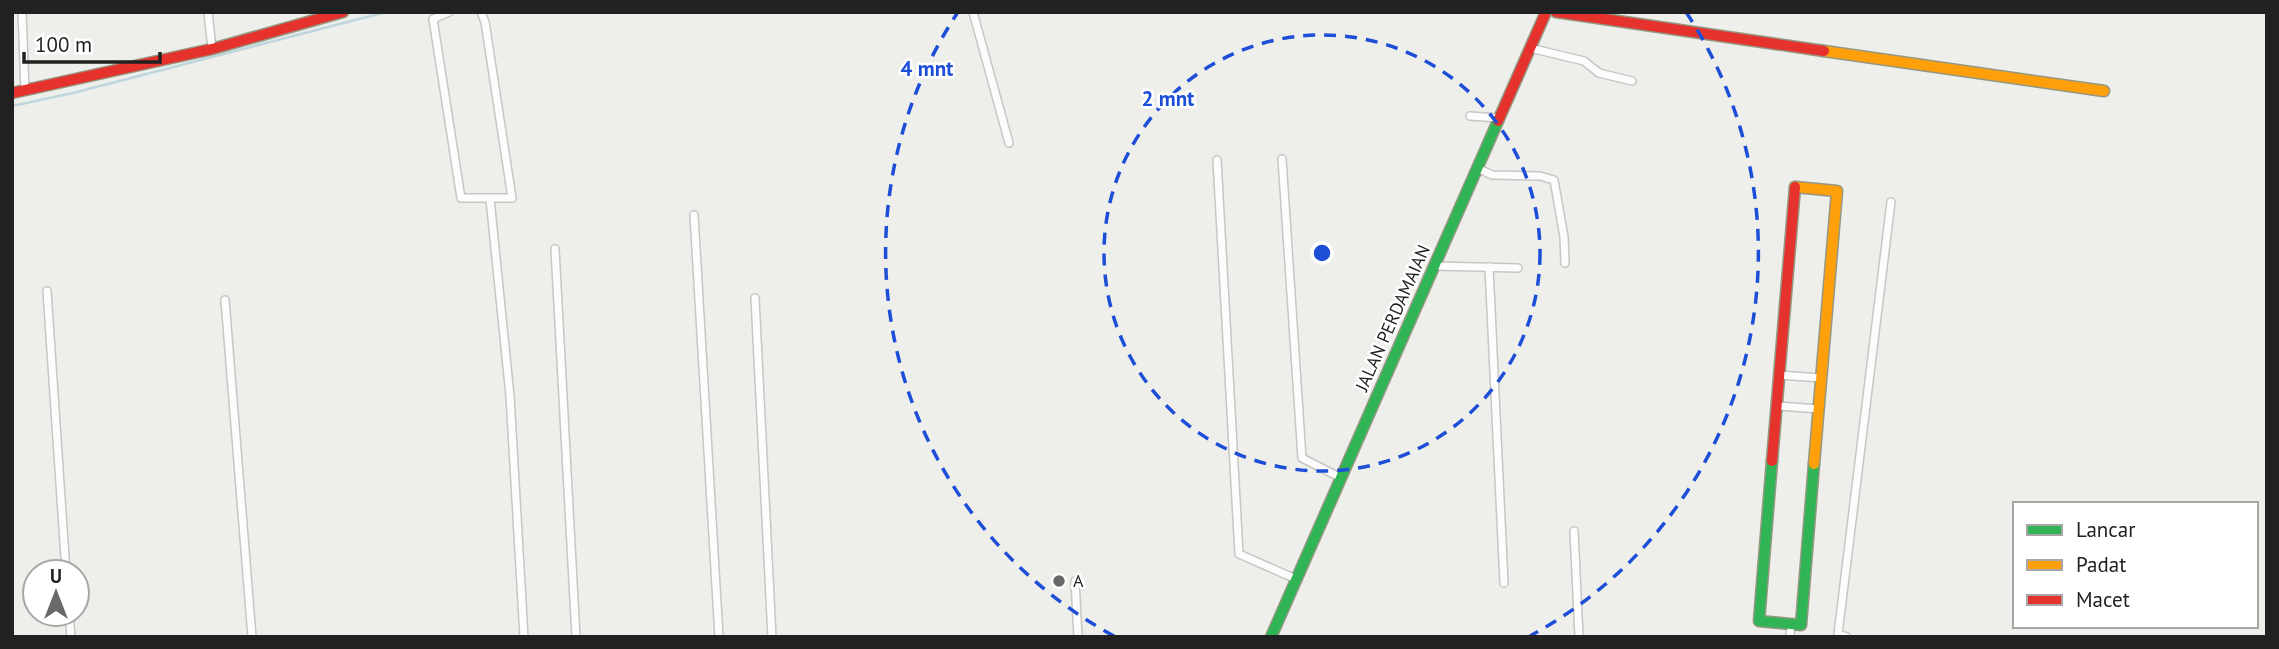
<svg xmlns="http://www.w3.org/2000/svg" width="2279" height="649" font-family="'PT Sans',sans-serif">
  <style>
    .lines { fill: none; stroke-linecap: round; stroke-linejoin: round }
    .stream { stroke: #c0d6df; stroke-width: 2.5 }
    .street-casing { stroke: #c6c6c4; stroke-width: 10 }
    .fast-casing { stroke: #949883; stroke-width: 13 }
    .slow-casing { stroke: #949883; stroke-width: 13 }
    .jam-casing { stroke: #949883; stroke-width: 13 }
    .street { stroke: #fcfcfc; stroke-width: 7 }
    .fast { stroke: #30b455; stroke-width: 10 }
    .slow { stroke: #ff9f0a; stroke-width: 10 }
    .jam { stroke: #e5322d; stroke-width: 10 }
    .ring { fill: none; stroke: #1d4ed8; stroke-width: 3.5; stroke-dasharray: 12 9 }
    .poi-dot { fill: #696967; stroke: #fff; stroke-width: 2.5 }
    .labels { text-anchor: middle; stroke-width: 5; stroke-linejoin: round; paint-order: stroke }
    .street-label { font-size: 18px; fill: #212121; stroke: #fff }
    .poi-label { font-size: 18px; fill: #212121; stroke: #fff; text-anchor: start }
    .centre { fill: #1d4ed8; stroke: #fff; stroke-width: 3.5 }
    .ring-label { font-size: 21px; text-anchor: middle; font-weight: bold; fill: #1d4ed8; stroke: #fff; stroke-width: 5; stroke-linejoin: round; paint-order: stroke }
  </style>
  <rect width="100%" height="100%" fill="#eeeeea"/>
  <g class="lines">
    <path class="stream" d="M12 106 73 93 386 12"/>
    <defs>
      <path id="street" d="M22 12 25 90
        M208 12 212 49
        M449 12 433 19 461 198H512L485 22 481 12
        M973 12 1009 143
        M1530 48 1584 61 1599 73 1632 81
        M1470 116 1499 118
        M1282 159 1302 458 1341 478
        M1217 160 1239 554 1296 579
        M1477 168 1492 175 1540 176 1554 180 1564 237 1565 263
        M490 199 510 396 524 637
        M694 215 719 637
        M555 249 576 637
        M1435 266 1518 268
        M1489 267 1504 583
        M47 291 66 572
        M755 298 772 637
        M225 300 252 637
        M1779 375 1821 378
        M1777 406 1819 409
        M1574 531 1579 637
        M1075 581 1078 637
        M69 614 71 637
        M1790 637 1791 624
        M1847 637 1838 634 1891 202"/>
      <path id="fast" d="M1772 461 1759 621 1801 625 1814 464
        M1271 637 1498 121"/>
      <path id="slow" d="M1824 51 2104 91
        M1795 187 1837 191 1814 464"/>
      <path id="jam" d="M1556 12 1824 51
        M12 93 212 49 343 12
        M1498 121 1546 12
        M1772 461 1795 187"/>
    </defs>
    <use href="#street" class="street-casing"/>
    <use href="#fast" class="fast-casing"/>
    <use href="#slow" class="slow-casing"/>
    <use href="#jam" class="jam-casing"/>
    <use href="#street" class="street"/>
    <use href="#fast" class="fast"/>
    <use href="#slow" class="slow"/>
    <use href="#jam" class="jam"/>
  </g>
  <g class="ring">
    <circle cx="1322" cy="253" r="218"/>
    <path d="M1114 636A436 436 0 0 1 958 12M1686 12A436 436 0 0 1 1530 636"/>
  </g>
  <circle class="poi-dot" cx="1059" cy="581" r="7"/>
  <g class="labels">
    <g class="street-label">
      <text transform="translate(1393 318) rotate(-66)" y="6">JALAN PERDAMAIAN</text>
    </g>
    <g class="poi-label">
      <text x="1073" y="587">A</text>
    </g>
  </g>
  <circle cx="1322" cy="253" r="10" class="centre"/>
  <g class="ring-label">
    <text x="927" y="76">4 mnt</text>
    <text x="1168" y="106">2 mnt</text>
  </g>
  <rect width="2279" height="649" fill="none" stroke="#212121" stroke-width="28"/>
  <rect x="2013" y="502" width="245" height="126" fill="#ffffff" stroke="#a6a6a6" stroke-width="2"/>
  <rect x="2027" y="525" width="35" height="10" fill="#30b455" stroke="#a6a6a6" stroke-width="2"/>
  <text x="2076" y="537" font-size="21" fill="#212121">Lancar</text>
  <rect x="2027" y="560" width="35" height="10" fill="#ff9f0a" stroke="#a6a6a6" stroke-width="2"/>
  <text x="2076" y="572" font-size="21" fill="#212121">Padat</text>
  <rect x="2027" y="595" width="35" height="10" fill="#e5322d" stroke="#a6a6a6" stroke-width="2"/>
  <text x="2076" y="607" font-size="21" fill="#212121">Macet</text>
  <g transform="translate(56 593)"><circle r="33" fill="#ffffff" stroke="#a6a6a6" stroke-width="2"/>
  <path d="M0-5L12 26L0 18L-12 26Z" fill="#696967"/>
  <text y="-10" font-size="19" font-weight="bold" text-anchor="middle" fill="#212121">U</text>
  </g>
  <path d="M24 52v10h136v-10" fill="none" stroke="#212121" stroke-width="3.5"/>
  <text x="35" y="52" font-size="21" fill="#212121" stroke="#ffffff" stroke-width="5" paint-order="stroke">100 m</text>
</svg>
